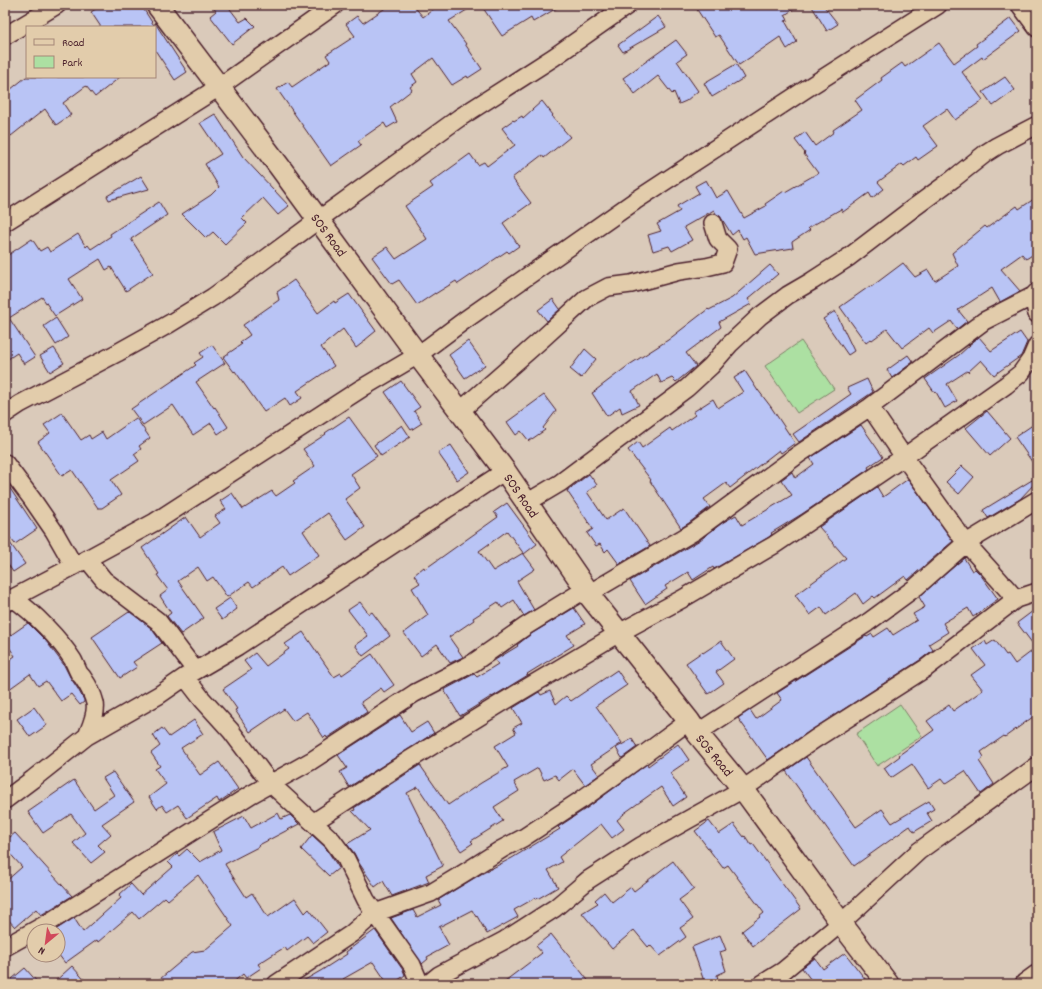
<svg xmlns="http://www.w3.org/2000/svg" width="1042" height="989" font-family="Dekko,sans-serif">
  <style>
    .green { fill: #ace0a2; stroke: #7b8066 }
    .building { fill: #b9c4f5; stroke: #4a1f2b }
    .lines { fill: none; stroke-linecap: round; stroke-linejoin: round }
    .minor-casing { stroke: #4a1f2b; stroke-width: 20 }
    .tertiary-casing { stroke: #4a1f2b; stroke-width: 24 }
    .minor { stroke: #e2ccab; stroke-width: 17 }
    .tertiary { stroke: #e2ccab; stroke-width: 21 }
    .labels { text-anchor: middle; stroke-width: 3.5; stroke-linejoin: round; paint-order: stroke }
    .street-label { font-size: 14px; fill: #4a1f2b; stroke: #e2ccab }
  </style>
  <rect width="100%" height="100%" fill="#dacaba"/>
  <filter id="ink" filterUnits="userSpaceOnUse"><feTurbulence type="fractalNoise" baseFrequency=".025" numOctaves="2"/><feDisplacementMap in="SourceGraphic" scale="8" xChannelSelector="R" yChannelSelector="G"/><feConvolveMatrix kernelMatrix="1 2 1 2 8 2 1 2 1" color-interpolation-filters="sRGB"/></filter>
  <g filter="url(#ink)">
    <path class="green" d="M801 341 834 389 797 413 765 366Z
      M900 704 922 736 877 766 856 734Z"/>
    <path class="building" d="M102 5H141L155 27V23L187 72 175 80 155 50V27H101L91 12Z
      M211 5H227L240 22 247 18 255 26 232 44 210 16 216 11Z
      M390 5H413L423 17 439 5H475L449 21 466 44H465L482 69 468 78 467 76 452 85 433 58 412 74 417 82 410 87 412 90 390 107 397 122 387 128 384 123 358 141 361 145 331 166 277 89 288 82 292 87 330 61 326 55 355 36 346 24 357 16 363 23Z
      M481 5H562L533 22 531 18 502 36Z
      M694 5H753L756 9 763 5H800L785 15 788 20 785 21 797 42 787 49 780 37 739 65 719 35 715 37Z
      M811 5H823L838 24 827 31Z
      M658 16 666 27 623 52 618 45Z
      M1011 18 1021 31 983 59 982 57 962 72 983 100 955 120 947 109 923 126 938 146 918 160 916 157 904 166 902 164 878 182 884 189 872 198 869 193 843 212 841 209 808 228 810 230 792 242 793 248 755 254 746 237 743 239 738 230 732 235 720 216 716 214 714 210 684 227 692 240 672 251 669 246 653 251 648 235 661 231 657 224 680 211 677 206 699 193 695 186 706 180 716 198 728 191 744 218 766 206 765 204 784 191 785 192 818 173 804 154 805 153 795 140 805 132 815 146 834 132 833 130 862 110 855 100 882 80 881 78 902 63 905 67 939 43 954 63 977 46 976 44Z
      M676 40 687 54 677 61 698 91 686 101 679 104 674 92 672 94 658 76 635 94 623 78Z
      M736 64 744 78 712 97 704 83Z
      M26 77H120L95 97 86 86 63 103 71 115 56 125 45 109 11 136 5 129V94Z
      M1005 77 1015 90 993 106 983 92Z
      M542 101 553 115 552 116 570 137 544 158 542 155 512 178 531 203 503 223 519 246 509 253 507 251 458 284 456 281 435 294V293L417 305 399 280 392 284 372 257 387 247 396 259 427 239 405 206 433 187 430 183 470 154 478 165 484 162 487 166 515 145 502 128 513 120 514 121 522 116 523 118Z
      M215 114 243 157 289 206 278 215 263 198 243 217 242 218 247 223 225 244 213 232 206 238 182 214 211 195 219 187 205 164 221 154 200 123Z
      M141 176 149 189 109 200 107 196Z
      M1037 197V252L1026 259 1022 254 1001 269 1020 291 1000 302 992 288 958 310 967 321 957 329 951 321 933 333 929 328 902 348 887 329 872 340 871 339 866 343 840 307 870 286 871 287 903 263 915 277 928 270 935 281 958 266 952 253 985 226 987 228 1017 206 1019 209Z
      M159 202 167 215 131 239 153 273 126 291 111 267 106 270 100 259 69 279 82 299 55 316 42 297 9 318 35 357 24 364 17 353 5 361V257L32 239 40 251 47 247 50 252 78 234 86 247 88 245 91 249 111 236 110 234Z
      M770 265 778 274 748 299 751 304 719 322 721 327 686 353 696 366 676 382 672 378 661 383 657 374 632 391 639 405 622 413 620 407 607 416 592 393 597 390H596L629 365 668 340 708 309 709 310 732 298Z
      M294 280 318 313 334 301 335 303 349 294 376 331 365 340V341L356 348 343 329 321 347 334 366 297 391 302 398 290 406 285 398 264 412 235 371 234 372 223 357 242 344 240 342 250 335 243 325 279 300 277 292Z
      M553 299 560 309 547 321 538 310Z
      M835 311 854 351 848 355 823 319Z
      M56 318 68 337 56 345 44 326Z
      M1020 332 1027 342 1021 356 994 375 981 360 968 372 967 371 947 384 957 401 945 408 936 392 935 393 925 379 959 355 970 345H969L979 337 991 351Z
      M468 341 485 365 465 378 449 355Z
      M212 345 225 363 196 382 214 408 215 407 228 427 218 434 211 423 193 435 173 405 143 425 131 409 196 365 194 363 203 357 200 353Z
      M54 348 64 363 50 372 40 356Z
      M585 349 596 359 581 378 570 369Z
      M908 355 913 362 892 378 887 370Z
      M745 371 758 391V390L771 407 795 443 781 453 779 450 730 488 726 483 704 499 710 507 689 523 681 528 650 481 651 480 628 450 638 442 642 448 670 428 672 431 695 415 693 412 713 399 718 408 743 392 734 378Z
      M867 379 873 392 799 442 793 434 851 394 847 388Z
      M401 381 420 407 414 411 422 423 411 430 385 392Z
      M544 395 556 411 543 428 545 430 529 441 521 431 516 435 507 422Z
      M987 411 1010 438 990 456 966 428Z
      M62 413 81 440 89 435 91 439 102 432 106 439 136 418 150 438 139 446 141 449 134 454 139 461 111 480 121 495 102 508H98L72 470 62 476 38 442 50 433 44 425Z
      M349 417 377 456 351 474 360 488 345 499 365 527 347 540 328 513 303 531 319 555 288 576 282 567 253 587 249 582 227 597 213 577 207 581 198 567 178 581 204 618 181 634 167 616 171 613 160 596 168 590 157 575 159 574 142 548 186 517 200 537 220 523 215 516 226 509 220 501 232 493 243 509 272 491 276 496 295 483 293 481 315 466 303 449 326 434 325 433Z
      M1037 422V469L1015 437Z
      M402 425 410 437 381 456 374 445Z
      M861 425 883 457 868 467 869 469 802 514 771 533 772 534 769 537 714 569 713 567 693 580 688 572 665 586 667 589 645 604 630 581 700 540 722 523 736 515 742 525 792 495 781 480 792 472 795 478 814 464 810 458Z
      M451 445 469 472 457 480 438 453Z
      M962 466 974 477 959 494 946 482Z
      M589 474 597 485 587 492 606 520 624 508 650 546 619 564 608 549 605 552 600 544 596 546 587 533 593 529 567 491Z
      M908 479 953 541 908 580 905 576 875 598 873 596 863 604 856 593 826 615 821 607 810 615 795 595 846 558 819 527 877 487 883 497Z
      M1032 480 1035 483 1020 499 988 518 983 510Z
      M5 481 37 529 15 544 5 531Z
      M507 503 537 544 524 554 507 531 479 551 493 571 523 553 535 569 517 581 534 610 524 616 514 600 502 608 498 602 473 618 474 620 449 637 463 657 450 663 437 644 421 656 404 633 428 615 412 588 420 583 414 575 424 567 425 569 498 517 494 512Z
      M5 536 25 564 13 572 5 560Z
      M964 558 972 571 975 569 980 574 998 599 973 617 968 608 943 623 948 632 929 644 933 650 920 660 810 731 768 760 738 718 750 710 756 719 782 700 777 693 866 636 867 637 872 634 874 637 888 628 893 635 917 620 913 614 925 607 919 597Z
      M230 598 237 609 222 620 214 609Z
      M360 602 369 614 372 612 390 636 363 656 355 645 368 636 348 610Z
      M574 608 585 624 567 635 574 645 527 674 528 675 492 697V696L460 716 444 690 474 674 477 677 498 664 495 660 518 646 517 645 531 634Z
      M1037 608V714L1005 737 1004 736 981 752 984 757 979 761 994 784 981 794 965 771 945 784 941 779 928 788 912 764 891 778 884 768 900 756 899 755 934 730 927 721 949 705 953 711 983 690 971 675 985 665 973 649 985 641 987 645 995 640 1006 655 1008 654 1015 664 1036 648 1017 623Z
      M129 612V613L130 612 151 628 164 646 162 643 133 662 137 667 120 678 92 637Z
      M28 623 46 641 64 665 70 677 78 689 84 700V702L80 705 71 694 61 701 46 681 38 686 30 674 5 692V663L15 656 5 641V639Z
      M303 632 334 677 341 673 342 675 372 654 394 685 384 692 381 688 361 702 367 712 327 738 326 736 324 738 307 712 293 721 284 709 250 732 235 710 237 709 223 689 251 670 244 661 255 653 266 666 289 649 285 644Z
      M721 641 734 659 716 672 724 683 708 694 686 663 702 652 703 653Z
      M617 670 627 685 596 706 622 743 591 764 599 775 585 785 573 769 559 780 555 775 544 780 538 768 514 782 519 791 494 807 503 821 471 841 473 843 461 851 418 787 407 793 443 866 426 875 429 882 392 896 383 881 375 887 359 863 354 853 347 844 370 830 352 811 355 810 354 808 420 765 448 805 481 783 508 767 495 746 516 733 513 728 522 723 513 708 539 692 541 695 550 691 556 704 566 696 571 701Z
      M34 707 47 725 30 737 17 719Z
      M400 715 411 732 427 722 434 733 349 787 340 772 347 768 338 755Z
      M194 720 203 734 181 748 200 775 219 762 238 789 219 802 217 798 187 818 178 805 167 812 162 805 157 809 149 797 166 784 155 769 160 766 151 753 160 746 153 735 162 728 169 737Z
      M632 739 637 747 622 758 616 748Z
      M678 744 689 760 670 773 686 797 673 806 661 787 623 814H624L617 820 624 829 612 838 601 824 559 857 562 862 548 870 558 887 539 898 536 899 535 898 514 910 518 917 487 934 477 916 476 917 472 910 439 927 449 945 427 957 428 959 422 964 391 918 413 910 417 917 441 905 438 900 481 874 512 858 560 829 558 827 587 808 647 764 648 766Z
      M806 757 856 827 882 809 892 823 929 801 934 809 927 813 932 821 914 832 910 826 854 866 786 771Z
      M113 772 134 802 102 824 111 834 98 845 105 852 91 863 73 843 85 833 71 814 43 833 28 812 74 780 94 809 114 795 103 778Z
      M278 813 281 819 290 815 299 824 259 845 260 846 225 864 226 866 246 897 252 893 268 917 295 898 305 913 309 909 327 932 313 943 307 936 287 951 285 947 258 964 261 968 246 978 243 974 231 984H154L192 952 205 950 233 926 198 875 168 900 165 897 139 919 133 912 98 942 97 940 65 963 58 954V931L55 930 74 918 83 932 121 898 119 895 131 884 141 895 173 867 168 862 177 854 179 856 187 849 200 862 221 850 213 832 244 816 251 828Z
      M709 821 719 834 734 824 744 837 745 836 751 845 753 844 801 909 753 946 742 931 760 917H759L764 913 728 865 723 868 695 831Z
      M15 833 72 896 41 915 36 909 15 927 5 916V882L22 867 5 848V841Z
      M312 835 325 847 339 868 329 876 301 849Z
      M673 861 694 889 679 900 693 919 680 928 686 937 660 956 650 945 648 947 634 930 612 949 582 913 598 903 595 900 604 892 612 902 631 887 634 891Z
      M375 930 403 970 405 975 393 984H388L373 962 343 979 346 984H298L322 970 347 954 346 952Z
      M551 934 591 984H501L542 953 536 946Z
      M720 935 726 950 720 952 726 971 717 975 718 980 705 984 692 947Z
      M845 953 869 984H814L802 968 815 958 823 969Z
      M72 966 88 984H52Z
      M25 968 39 984H6Z"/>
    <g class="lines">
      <defs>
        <path id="minor" d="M1020 5 1037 28
          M5 36 57 5
          M5 222 219 87 335 5
          M1033 296 1037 314
          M870 407 904 457 966 543 1016 599
          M460 411 542 339 587 298 608 287 631 284 679 271 706 267 723 263 728 249 718 239 713 223
          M5 414 20 404 117 353 169 324 213 297 260 263 318 220 459 118 554 57 628 5
          M5 463 32 499 54 531 74 566
          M528 502 560 483 687 388 711 366 730 344 760 316 788 295 812 281 849 257 912 209 953 179 986 153 997 146 1037 125
          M87 559 104 580 158 621 195 670
          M588 594 695 531 799 454 870 407 984 321 1033 296 1037 292
          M13 598C34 613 59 638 73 660 75 664 77 669 79 673 81 676 82 676 83 678 88 685 93 695 95 703 97 713 91 726 87 736
          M5 603 13 598 74 566 155 522 362 388 418 355 465 320 635 201 806 89 938 5
          M185 677 202 699 231 731 270 783 332 840 346 859 366 900 412 965 420 984
          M697 733 867 623 916 587 966 543 1037 500
          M5 800 33 779 87 736 159 695 185 677 238 646 505 471
          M314 822 409 760 503 702 619 633 682 599 774 545 904 457 1006 385 1021 373 1031 359 1037 345
          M5 947 48 923 250 795 311 761 415 693 473 663 526 626 586 589
          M276 984 351 934 375 913 431 893 464 873 502 849 523 838 581 800 646 753 689 721
          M428 984 439 975 505 940 555 908 575 891 588 880 641 846 743 789 815 739 926 668 1016 599 1037 592
          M762 984 783 971 841 923 919 851 1037 766"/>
        <g id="tertiary">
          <path id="s1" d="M157 5 279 166 408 342 505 471 586 589 588 594 689 721 697 733 743 789 841 923 888 984"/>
          <path d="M1026 984 1037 976"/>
        </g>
      </defs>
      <use href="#minor" class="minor-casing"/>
      <use href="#tertiary" class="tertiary-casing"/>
      <use href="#minor" class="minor"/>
      <use href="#tertiary" class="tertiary"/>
    </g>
  </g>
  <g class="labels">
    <g class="street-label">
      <text dy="5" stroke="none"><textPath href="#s1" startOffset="287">SOS Road</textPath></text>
      <text dy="5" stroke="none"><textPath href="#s1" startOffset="611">SOS Road</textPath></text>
      <text dy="5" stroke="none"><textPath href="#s1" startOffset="935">SOS Road</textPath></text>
    </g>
  </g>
  <rect width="1042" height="989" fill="none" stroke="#e2ccab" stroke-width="20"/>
  <rect x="10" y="10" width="1022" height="969" fill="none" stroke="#4a1f2b" stroke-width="1.5" filter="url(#ink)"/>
  <rect x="26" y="26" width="130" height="52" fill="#e2ccab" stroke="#a58778"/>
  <rect x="34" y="39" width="20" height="6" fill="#e2ccab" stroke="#a58778"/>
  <text x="62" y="46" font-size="12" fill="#4a1f2b">Road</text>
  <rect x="34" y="56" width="20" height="12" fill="#ace0a2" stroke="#a58778"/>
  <text x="62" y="66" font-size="12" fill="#4a1f2b">Park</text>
  <g transform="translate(46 943) rotate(209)"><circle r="19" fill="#e2ccab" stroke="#a58778"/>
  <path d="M0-3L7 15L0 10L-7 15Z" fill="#d1495b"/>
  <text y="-6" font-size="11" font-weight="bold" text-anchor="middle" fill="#4a1f2b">N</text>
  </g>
</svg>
